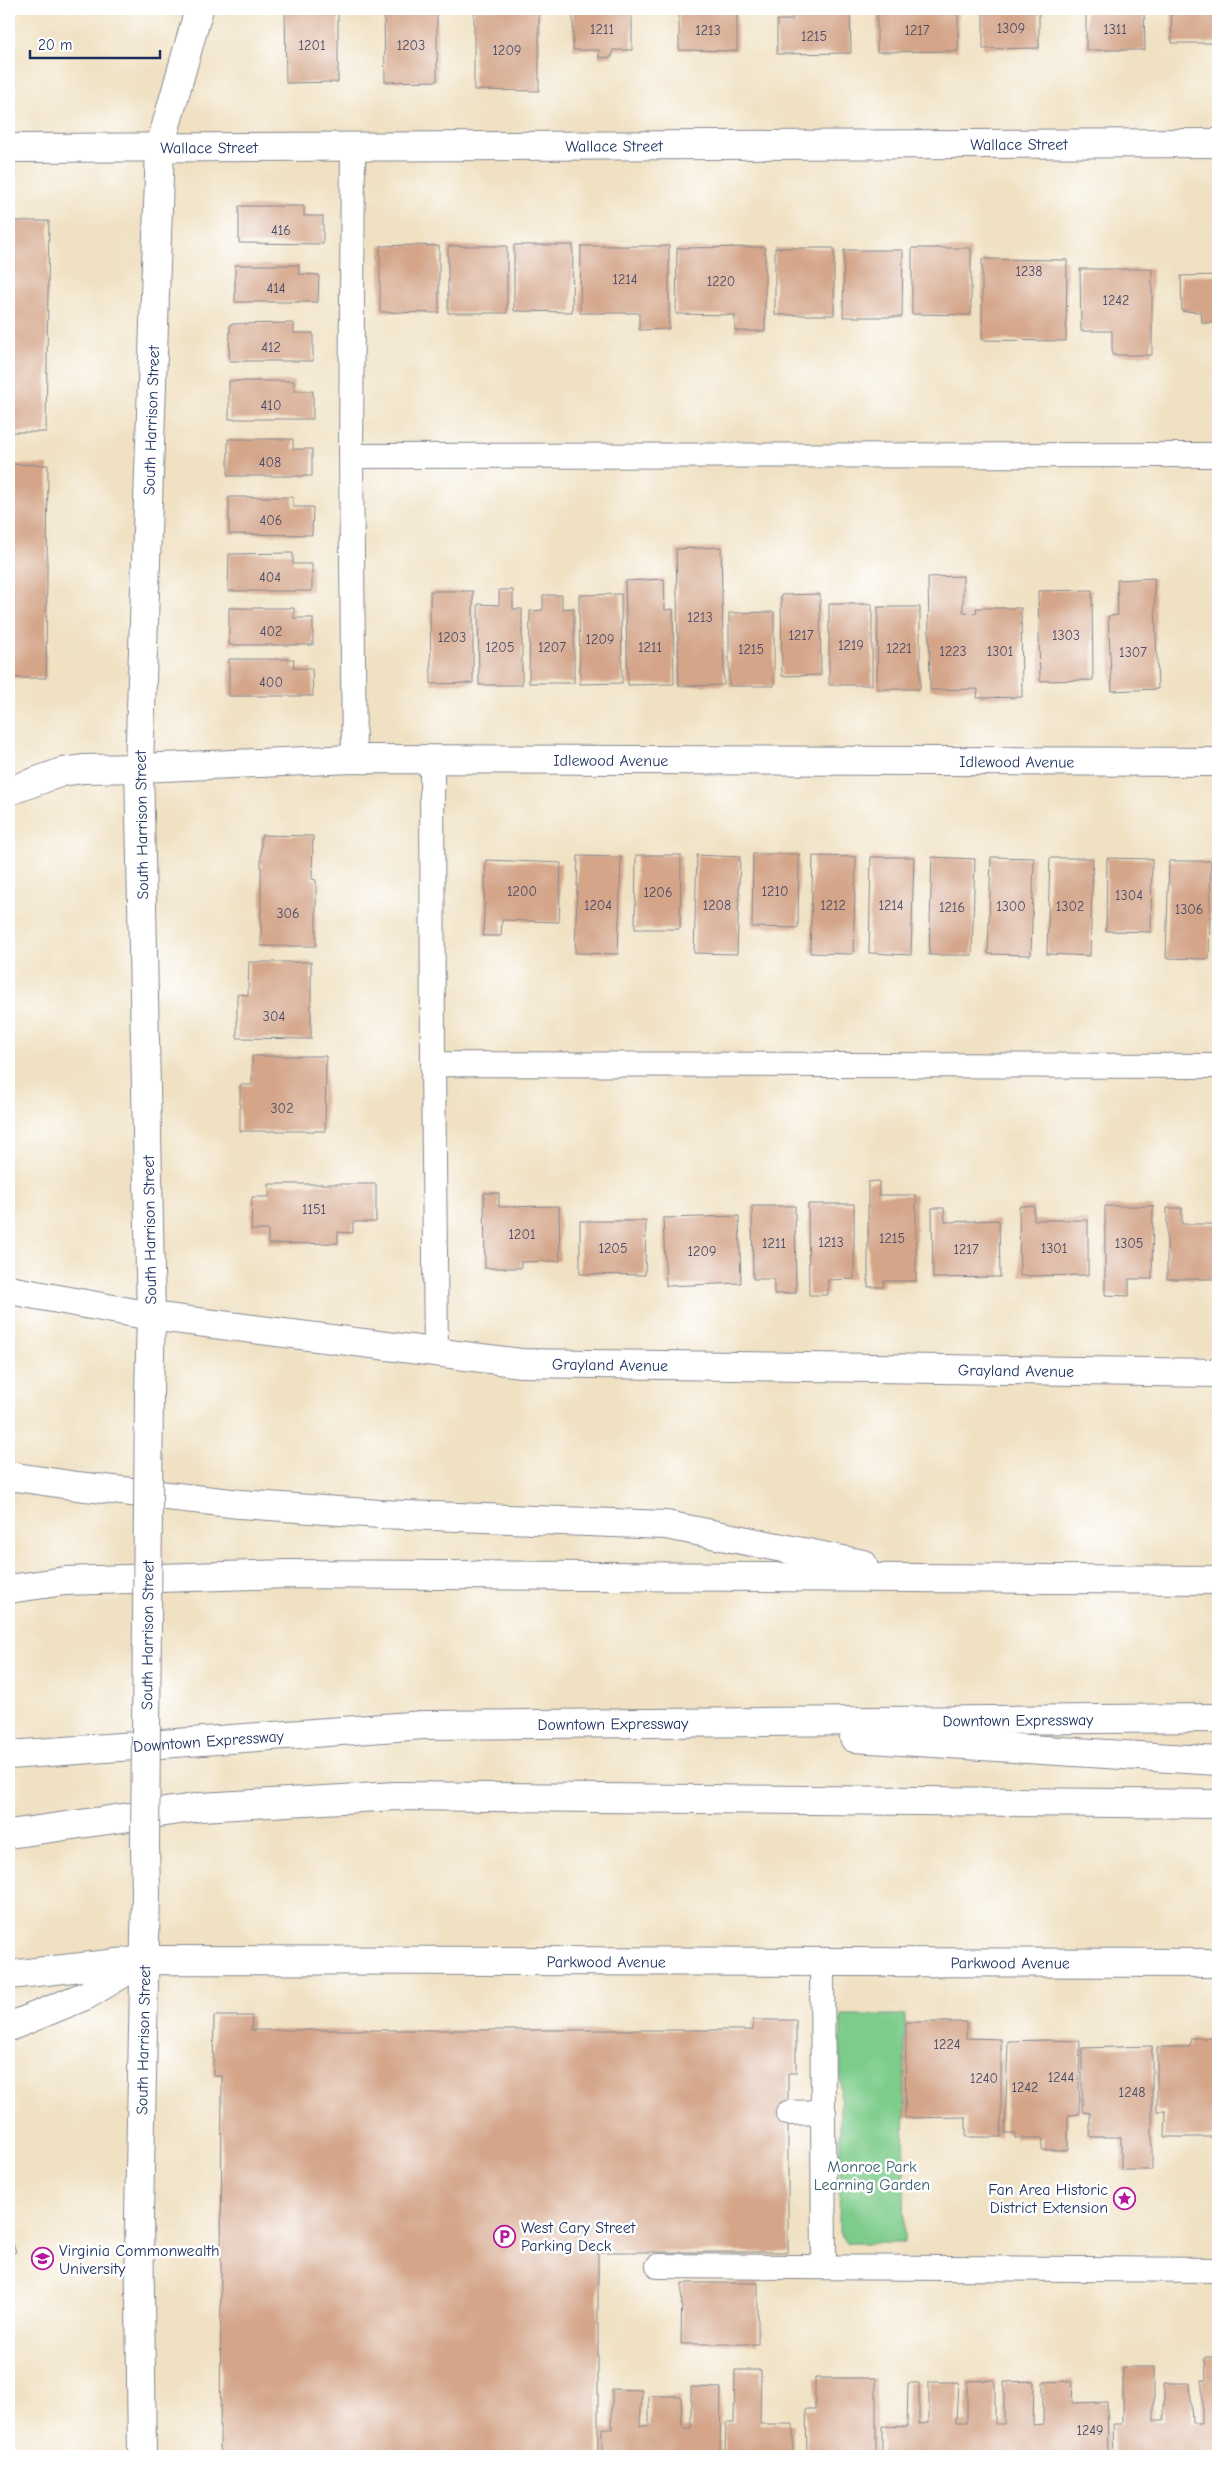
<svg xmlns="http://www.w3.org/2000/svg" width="1227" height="2465" font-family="'Comic Neue',sans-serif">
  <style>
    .green { fill: #7ecc8b; stroke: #4c7e74 }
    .building { fill: #d4a589 }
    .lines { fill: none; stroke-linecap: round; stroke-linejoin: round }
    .service-casing { stroke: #868890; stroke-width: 26 }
    .minor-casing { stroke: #868890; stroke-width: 30 }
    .tertiary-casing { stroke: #868890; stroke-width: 30 }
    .motorway-casing { stroke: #868890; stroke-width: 30 }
    .service { stroke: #fff; stroke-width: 24 }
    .minor { stroke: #fff; stroke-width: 28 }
    .tertiary { stroke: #fff; stroke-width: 28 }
    .motorway { stroke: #fff; stroke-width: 28 }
    .tertiary-bridge-casing { stroke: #868890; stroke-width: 30; stroke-linecap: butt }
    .tertiary-bridge { stroke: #fff; stroke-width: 28 }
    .labels { text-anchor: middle; stroke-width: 5; stroke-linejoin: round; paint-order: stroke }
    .number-label { font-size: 14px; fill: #494c69 }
    .street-label { font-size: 16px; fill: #1b2f5e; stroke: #fff }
    .park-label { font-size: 16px; fill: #395e6c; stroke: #fff }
    .poi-label { font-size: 16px; fill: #1b2f5e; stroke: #fff; text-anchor: start }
  </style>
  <rect width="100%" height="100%" fill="#fff"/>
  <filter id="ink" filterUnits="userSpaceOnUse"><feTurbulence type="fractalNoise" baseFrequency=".02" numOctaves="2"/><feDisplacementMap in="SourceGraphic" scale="10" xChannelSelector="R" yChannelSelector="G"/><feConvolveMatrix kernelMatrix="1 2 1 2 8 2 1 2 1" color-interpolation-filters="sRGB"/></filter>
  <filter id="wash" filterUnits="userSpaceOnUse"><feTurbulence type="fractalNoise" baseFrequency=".0096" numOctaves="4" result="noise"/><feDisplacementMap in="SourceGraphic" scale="20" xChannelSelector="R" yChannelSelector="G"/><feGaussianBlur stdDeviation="1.12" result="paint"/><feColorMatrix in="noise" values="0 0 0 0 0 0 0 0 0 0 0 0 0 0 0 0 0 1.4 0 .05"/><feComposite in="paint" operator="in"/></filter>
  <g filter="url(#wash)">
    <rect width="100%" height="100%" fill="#f0e1c3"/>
    <path class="green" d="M841 2015H905L904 2243H847L839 2233Z"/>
    <g id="blocks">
      <path class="building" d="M285 9H338V82L286 83Z
        M384 9H437V81L385 82Z
        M474 9H539V91L474 90Z
        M573 9H632V50H613L612 57 599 58V50H573Z
        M679 9H737V51L679 50Z
        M792 9H850L851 53 777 54V20H792Z
        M877 9H958V51L877 52Z
        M983 9H1039V48L983 49Z
        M1086 9H1144L1145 50H1086Z
        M1171 9H1218V43H1172Z
        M239 206H304V216H323V244L239 243Z
        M9 221H49L46 432H9Z
        M411 245 439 246V313L380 312V246Z
        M514 245H573L572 312 514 311Z
        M448 246H507V313H448Z
        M581 246H669V329L639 330V313H580Z
        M765 247V331H735V315L676 314 677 248Z
        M775 248H834V315H775Z
        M912 248H971V315L912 314Z
        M844 250H903L902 317H843Z
        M982 259 1067 260 1066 341 982 340Z
        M235 265H299V274L319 275 318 302H235Z
        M1080 269H1152V355H1112V331H1081Z
        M1218 275V323H1202L1201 312 1182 311 1181 276Z
        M294 323V333H313V361H229L230 324Z
        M229 381H294V391H313V419H229Z
        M228 439H293V449H312V476H228Z
        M9 464 48 465 46 678H9Z
        M229 497H293V507H313L312 535 229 534Z
        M721 547 724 685 679 686 676 549Z
        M293 553V564H312V591H228L229 554Z
        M963 576V612L977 613 976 608H1021L1022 697 977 698 978 689 930 690 928 577Z
        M1154 578 1158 689 1112 691 1108 616 1118 615 1117 580Z
        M664 579 665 610 673 609 674 684 628 685 625 581Z
        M499 590H513V609H522V685H479L478 604 499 605Z
        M1092 590 1093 680 1040 681 1038 591Z
        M430 591H473V683L431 684Z
        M621 594 622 683 580 684 579 595Z
        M820 594 821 675 782 676 781 595Z
        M543 595H562V609L574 608V683H529L530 611 543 610Z
        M829 604H872V685H829Z
        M878 607H920V689H877Z
        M229 608H294V618H313V645H229Z
        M774 612V686H729V613Z
        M229 659H294L293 668 312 669 313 696H229Z
        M261 835 313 836 312 879 316 880V946H261Z
        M753 854H799L798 928 752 927Z
        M636 855H681L680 929H635Z
        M697 855 740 857 737 954 694 953Z
        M578 856 621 857 618 954 575 953Z
        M813 856 856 857 853 954 810 953Z
        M871 857H914L911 955 869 953Z
        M932 857 975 859 972 955H929Z
        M991 857 1034 858 1031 955 988 954Z
        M1050 858H1093L1090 956 1047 954Z
        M1107 858 1152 859 1151 932 1106 931Z
        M486 860 561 863 559 922 502 920 501 936H483Z
        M1169 861H1211L1209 959 1166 958Z
        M249 962H311V1039L237 1038V994L248 995Z
        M252 1056H326L325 1131H240V1085H252Z
        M879 1181V1195H916V1281H884L883 1287H868V1182Z
        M269 1184H376V1222H353V1233L338 1232V1243L268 1244V1230H251L252 1197H269Z
        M484 1193H499V1207L559 1206 560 1261 521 1262V1268H485Z
        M808 1204H854V1279L828 1280V1295H809Z
        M752 1206H795L796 1293 774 1294V1279H753Z
        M1019 1206H1034V1220H1088V1275L1020 1276Z
        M1105 1206H1153L1152 1279H1129V1296L1105 1295Z
        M932 1208H944L945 1222 999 1220 1000 1277 933 1278Z
        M1167 1208H1182V1224H1218V1279H1167Z
        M739 1216 741 1283 666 1286 663 1218Z
        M580 1221H646L645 1275 580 1274Z
        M214 2016H252L251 2030H753V2020H796V2073H788V2252H598V2456H220L222 2076H213Z
        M906 2022H966V2038L1001 2039V2137H966V2117L905 2118Z
        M1191 2038H1218L1217 2137H1165L1166 2111H1157V2047H1190Z
        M1044 2040 1080 2041 1079 2114 1068 2115V2150H1042L1043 2138H1015V2133H1005L1008 2041Z
        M1152 2046V2170H1121V2137H1090V2113L1082 2112V2048Z
        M9 2234 16 2252 9 2255Z
        M682 2283H758V2344H681Z
        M1205 2357H1218V2456H1114L1113 2424H1123V2367H1154V2421H1164V2383H1190L1192 2423H1202V2380H1206Z
        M735 2370H761L760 2424H793V2456H602V2428L612 2429V2389L642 2390 640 2426H649V2396H681L682 2428H691V2387L721 2388 720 2451H725L726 2423H734Z
        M815 2378H876V2456H807L806 2409H815Z
        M995 2380V2424H1004V2382L1034 2381 1033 2425 1043 2424V2382L1073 2381 1072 2403 1107 2402 1108 2456H882V2426L907 2427 908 2383H919V2424L929 2423V2382H958L956 2422H967V2381Z"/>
    </g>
  </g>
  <g filter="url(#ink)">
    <use href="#blocks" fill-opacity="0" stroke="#868890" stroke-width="1"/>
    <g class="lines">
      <defs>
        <path id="service" d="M351 456 353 147
          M354 759 351 456 1218 455
          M432 759 433 1064
          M436 1352 433 1064 1218 1066
          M822 1962 824 2267
          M788 2113 824 2112
          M658 2266 1218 2270"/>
        <g id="minor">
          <path id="s1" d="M9 148 1218 143"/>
          <path id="s2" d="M139 768 354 759 1218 762"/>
          <path d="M9 1290 151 1316"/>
          <path d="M9 2027 87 1995 145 1960"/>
        </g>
        <g id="tertiary">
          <path d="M9 791 62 772 83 769 139 768"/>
          <path id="s3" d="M151 1316 521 1363 1218 1373"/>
          <path id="s4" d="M149 1391 151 1316 139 768 160 147 199 9"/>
          <path id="s5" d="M9 1975 145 1960 1218 1963"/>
          <path id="s6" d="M142 2456 139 2215 146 1891 145 1846"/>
        </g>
        <g id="motorway">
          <path d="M9 1476 77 1486 240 1504 380 1514 666 1525 863 1564"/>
          <path d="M9 1589 65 1581 288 1574 1218 1580"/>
          <path d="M854 1738 1218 1761"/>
          <path id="s7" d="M9 1755 424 1725 1218 1718"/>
          <path d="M9 1834 201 1807 396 1796 1218 1804"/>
        </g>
      </defs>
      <use href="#service" class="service-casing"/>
      <use href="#minor" class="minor-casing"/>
      <use href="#tertiary" class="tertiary-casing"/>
      <use href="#motorway" class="motorway-casing"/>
      <use href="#service" class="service"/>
      <use href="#minor" class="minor"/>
      <use href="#tertiary" class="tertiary"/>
      <use href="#motorway" class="motorway"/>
      <defs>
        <g id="tertiary-bridge">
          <path id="s8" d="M145 1846 149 1391"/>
        </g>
      </defs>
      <use href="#tertiary-bridge" class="tertiary-bridge-casing"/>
      <use href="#tertiary-bridge" class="tertiary-bridge"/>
    </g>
  </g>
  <defs>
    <symbol id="sight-ring" viewBox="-11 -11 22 22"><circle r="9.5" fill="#fff" stroke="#b5179e" stroke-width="1.5"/><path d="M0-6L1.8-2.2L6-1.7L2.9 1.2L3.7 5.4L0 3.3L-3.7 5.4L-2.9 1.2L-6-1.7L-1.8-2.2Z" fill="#b5179e"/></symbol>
    <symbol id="parking-ring" viewBox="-11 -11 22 22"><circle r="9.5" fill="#fff" stroke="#b5179e" stroke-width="1.5"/><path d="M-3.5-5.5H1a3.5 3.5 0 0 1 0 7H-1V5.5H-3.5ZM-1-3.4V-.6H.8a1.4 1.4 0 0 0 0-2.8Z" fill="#b5179e"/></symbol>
    <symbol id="university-ring" viewBox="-11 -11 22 22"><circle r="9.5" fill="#fff" stroke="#b5179e" stroke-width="1.5"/><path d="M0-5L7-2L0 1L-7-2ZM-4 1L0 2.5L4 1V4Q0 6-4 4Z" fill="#b5179e"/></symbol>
  </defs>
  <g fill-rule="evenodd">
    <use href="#sight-ring" x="1112" y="2186" width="25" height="25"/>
    <use href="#parking-ring" x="492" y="2224" width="25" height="25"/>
    <use href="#university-ring" x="30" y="2246" width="25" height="25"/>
  </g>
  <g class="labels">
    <g class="number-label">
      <text x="1011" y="33">1309</text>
      <text x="602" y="34">1211</text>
      <text x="1115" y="34">1311</text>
      <text x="708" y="35">1213</text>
      <text x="917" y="35">1217</text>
      <text x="814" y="41">1215</text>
      <text x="312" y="50">1201</text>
      <text x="411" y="50">1203</text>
      <text x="507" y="55">1209</text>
      <text x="281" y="235">416</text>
      <text x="1029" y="276">1238</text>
      <text x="625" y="284">1214</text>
      <text x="721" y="286">1220</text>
      <text x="276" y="293">414</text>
      <text x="1116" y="305">1242</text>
      <text x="271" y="352">412</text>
      <text x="271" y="410">410</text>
      <text x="270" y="467">408</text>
      <text x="271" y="525">406</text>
      <text x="270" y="582">404</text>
      <text x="700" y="622">1213</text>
      <text x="271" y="636">402</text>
      <text x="801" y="640">1217</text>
      <text x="1066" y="640">1303</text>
      <text x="452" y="642">1203</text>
      <text x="600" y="644">1209</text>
      <text x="851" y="650">1219</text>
      <text x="500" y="652">1205</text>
      <text x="552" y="652">1207</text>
      <text x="650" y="652">1211</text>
      <text x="899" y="653">1221</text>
      <text x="751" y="654">1215</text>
      <text x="953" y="656">1223</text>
      <text x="1000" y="656">1301</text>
      <text x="1133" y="657">1307</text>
      <text x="271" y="687">400</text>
      <text x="522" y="896">1200</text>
      <text x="775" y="896">1210</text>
      <text x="658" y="897">1206</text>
      <text x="1129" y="900">1304</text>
      <text x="598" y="910">1204</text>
      <text x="717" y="910">1208</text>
      <text x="833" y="910">1212</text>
      <text x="891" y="910">1214</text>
      <text x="1011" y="911">1300</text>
      <text x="1070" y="911">1302</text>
      <text x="952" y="912">1216</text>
      <text x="1189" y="914">1306</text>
      <text x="288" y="918">306</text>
      <text x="274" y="1021">304</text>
      <text x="282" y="1113">302</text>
      <text x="314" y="1214">1151</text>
      <text x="522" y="1239">1201</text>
      <text x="892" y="1243">1215</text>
      <text x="831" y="1247">1213</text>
      <text x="774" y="1248">1211</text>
      <text x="1129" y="1248">1305</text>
      <text x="613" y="1253">1205</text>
      <text x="1054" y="1253">1301</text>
      <text x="966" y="1254">1217</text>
      <text x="702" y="1256">1209</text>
      <text x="947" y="2049">1224</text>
      <text x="1061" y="2082">1244</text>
      <text x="984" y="2083">1240</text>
      <text x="1025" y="2092">1242</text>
      <text x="1132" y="2097">1248</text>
      <text x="1090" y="2435">1249</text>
    </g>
    <g class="street-label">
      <text dy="6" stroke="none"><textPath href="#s1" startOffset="1010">Wallace Street</textPath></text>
      <text dy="6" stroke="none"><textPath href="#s1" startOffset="605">Wallace Street</textPath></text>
      <text dy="6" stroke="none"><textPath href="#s1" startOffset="200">Wallace Street</textPath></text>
      <text dy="6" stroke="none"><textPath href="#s4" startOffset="971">South Harrison Street</textPath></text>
      <text dy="6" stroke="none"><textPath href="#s2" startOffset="472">Idlewood Avenue</textPath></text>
      <text dy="6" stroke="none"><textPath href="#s2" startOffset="878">Idlewood Avenue</textPath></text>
      <text transform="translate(141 825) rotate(-91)" y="6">South Harrison Street</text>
      <text transform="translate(149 1230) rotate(-91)" y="6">South Harrison Street</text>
      <text dy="6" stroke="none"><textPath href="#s3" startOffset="462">Grayland Avenue</textPath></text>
      <text dy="6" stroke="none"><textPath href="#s3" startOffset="868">Grayland Avenue</textPath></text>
      <text dy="6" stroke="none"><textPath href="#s8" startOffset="211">South Harrison Street</textPath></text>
      <text dy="6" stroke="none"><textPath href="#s7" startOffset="1010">Downtown Expressway</textPath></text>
      <text dy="6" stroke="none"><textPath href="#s7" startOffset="605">Downtown Expressway</textPath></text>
      <text dy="6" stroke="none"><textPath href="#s7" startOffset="200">Downtown Expressway</textPath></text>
      <text dy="6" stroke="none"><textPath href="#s5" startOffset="598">Parkwood Avenue</textPath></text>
      <text dy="6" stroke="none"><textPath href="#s5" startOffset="1002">Parkwood Avenue</textPath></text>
      <text dy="6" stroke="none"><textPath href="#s6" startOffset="416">South Harrison Street</textPath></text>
    </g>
    <g class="park-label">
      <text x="872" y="2172">Monroe Park<tspan x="872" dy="18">Learning Garden</tspan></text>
    </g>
    <g class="poi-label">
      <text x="1108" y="2195" text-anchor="end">Fan Area Historic<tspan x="1108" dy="18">District Extension</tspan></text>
      <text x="521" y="2233">West Cary Street<tspan x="521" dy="18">Parking Deck</tspan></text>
      <text x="59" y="2256">Virginia Commonwealth<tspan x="59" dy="18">University</tspan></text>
    </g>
  </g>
  <rect width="1227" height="2465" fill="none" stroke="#fff" stroke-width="30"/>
  <path d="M30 50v8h130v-8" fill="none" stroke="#1b2f5e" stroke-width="2.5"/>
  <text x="38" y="50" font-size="15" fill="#1b2f5e" stroke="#ffffff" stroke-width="4" paint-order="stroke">20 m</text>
</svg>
